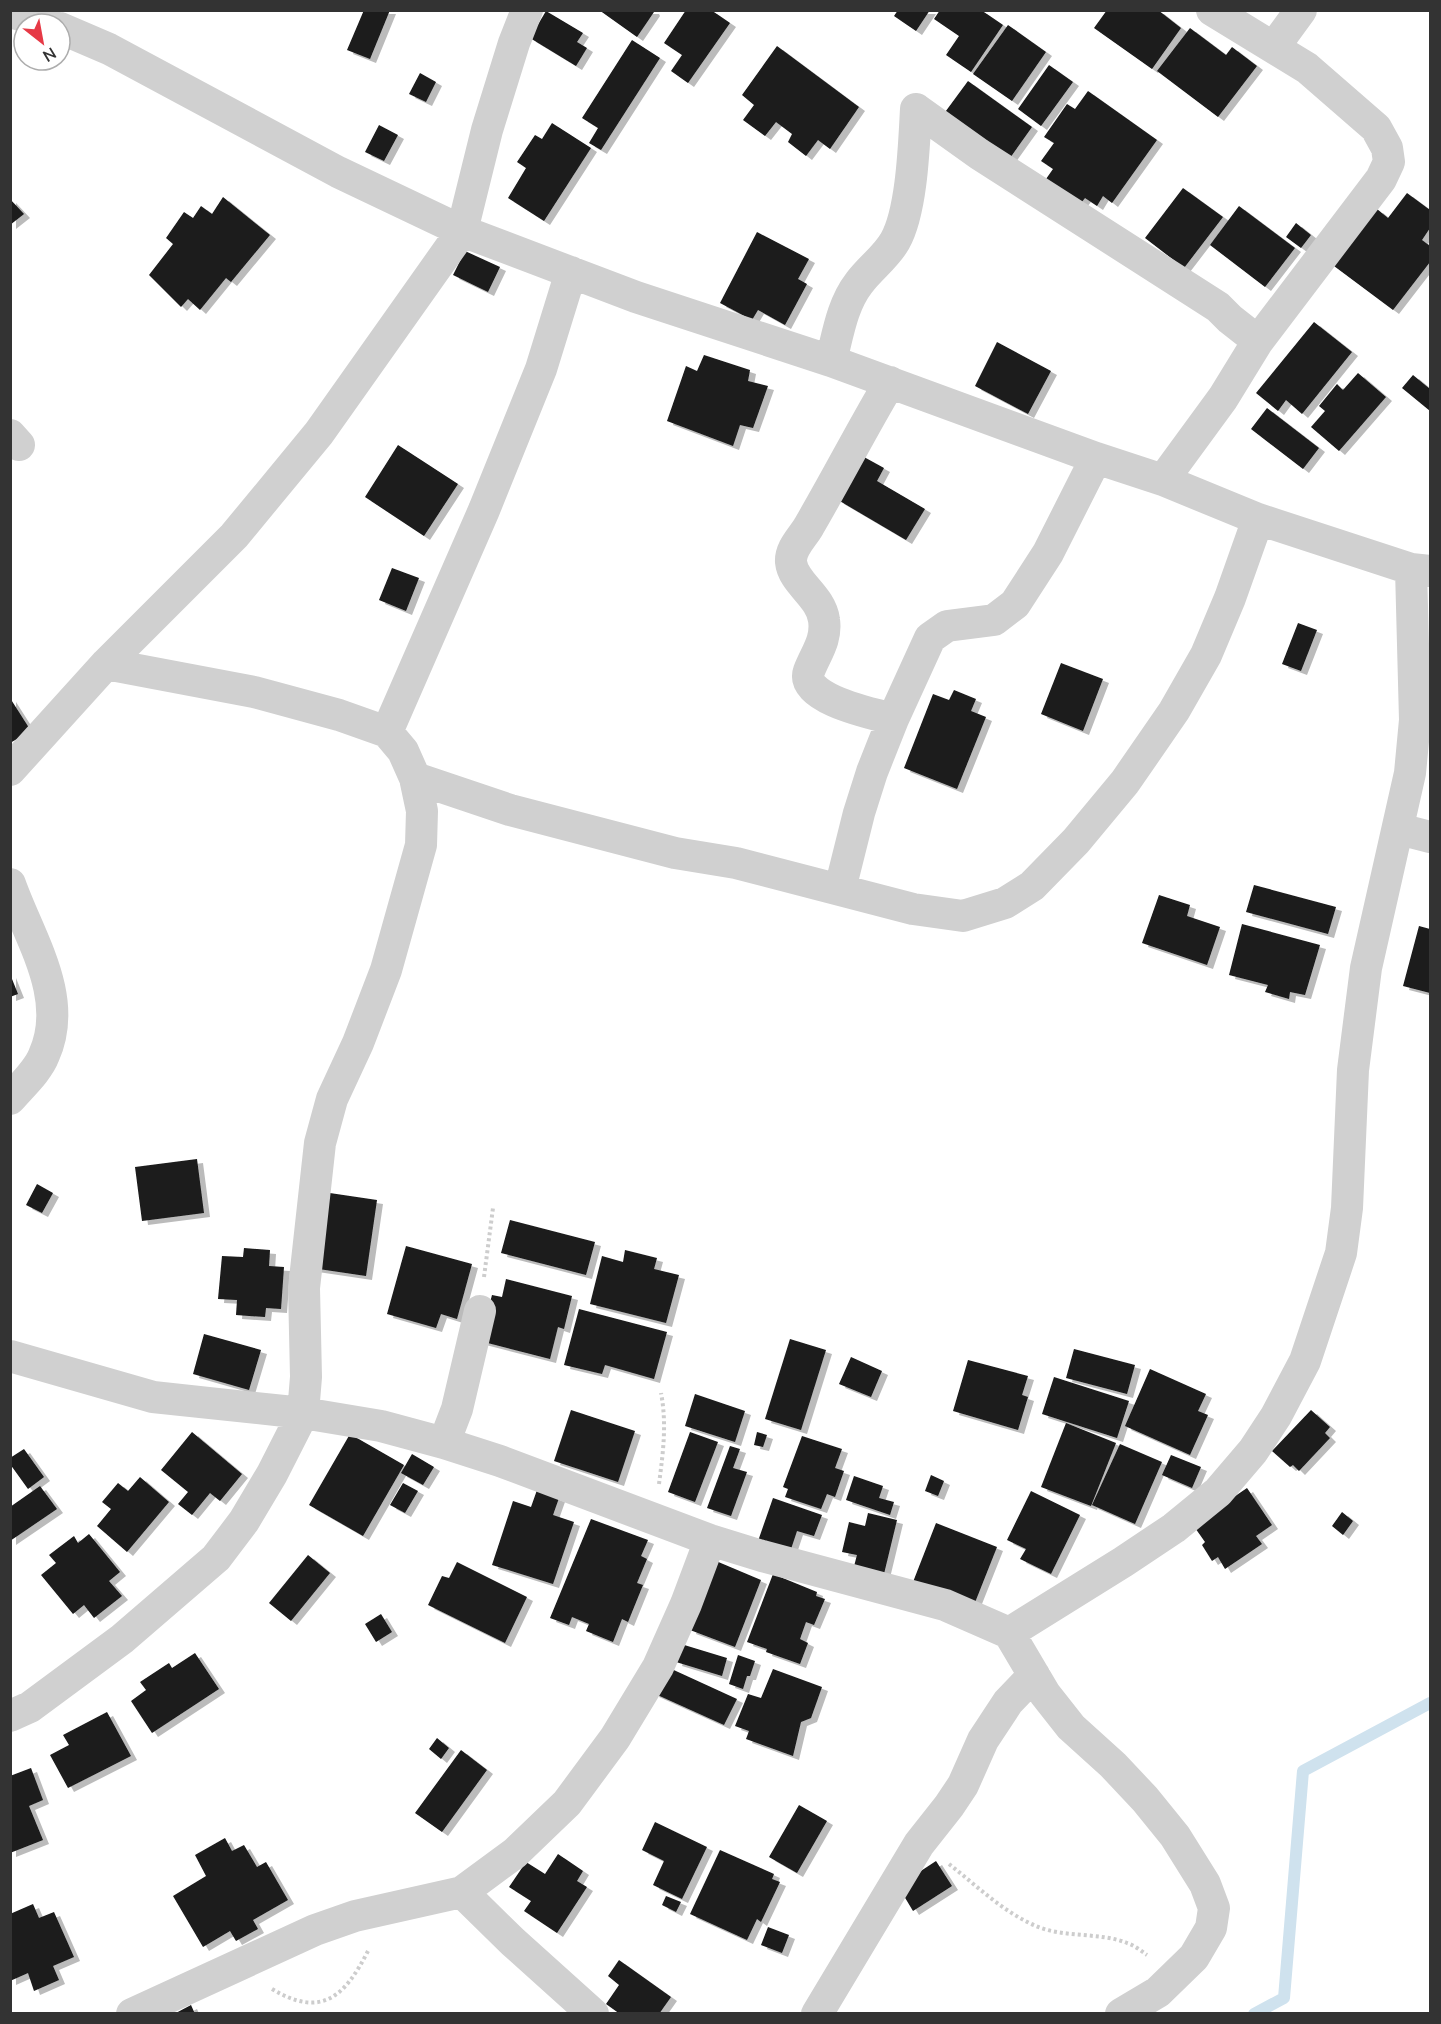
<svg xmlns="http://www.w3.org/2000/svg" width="1441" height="2024" font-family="'Nunito Sans',sans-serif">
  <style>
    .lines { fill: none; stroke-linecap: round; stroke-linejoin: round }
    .stream { stroke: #cfe2ee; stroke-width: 12 }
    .building { fill: #1a1a1a; filter: url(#shadow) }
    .path { stroke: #cdcdcd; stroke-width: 4; stroke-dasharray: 3 3; stroke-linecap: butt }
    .minor { stroke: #d0d0d0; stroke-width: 32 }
  </style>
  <defs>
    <filter id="shadow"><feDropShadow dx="6" dy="4" stdDeviation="0" flood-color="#0004"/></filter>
  </defs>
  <rect width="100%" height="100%" fill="#fff"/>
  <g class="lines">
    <path class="stream" d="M1254 2014 1284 1998 1303 1771 1430 1703"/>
  </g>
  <path class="building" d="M364 10H390L370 59 347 50Z
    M599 10H653L654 12 637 37Z
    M686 10H711L730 23 688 83 671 71 682 55 664 43Z
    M898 10H930L916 31 894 16Z
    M940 10H981L1003 25 971 72 946 55 959 36 934 19Z
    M1107 10H1158L1181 28 1152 69 1094 28Z
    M546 11 583 33 577 42 587 48 576 66 530 38Z
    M1008 25 1046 52 1012 101 973 74Z
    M1190 28 1226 55 1232 47 1257 66 1218 117 1157 71Z
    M632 40 660 58 601 150 589 143 598 128 582 118Z
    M777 46 859 107 830 149 818 140 806 156 788 142 792 134 776 122 765 136 743 120 754 105 742 95Z
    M1049 65 1073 82 1041 126 1018 109Z
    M420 73 436 82 426 102 409 94Z
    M968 81 1032 127 1005 165 940 119Z
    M1088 91 1157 140 1112 203 1103 196 1097 206 1085 198 1081 203 1046 179 1053 169 1041 161 1054 143 1044 137 1067 104 1075 109Z
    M552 123 591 148 544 221 508 198 526 168 517 162 535 135 542 139Z
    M379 125 398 135 384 161 365 152Z
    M1183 188 1223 217 1184 268 1145 238Z
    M1407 193 1430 210V228L1422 240 1430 246V262L1393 310 1334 266 1377 209 1388 218Z
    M223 197 270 235 231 282 226 278 200 310 188 299 181 307 149 275 173 244 166 238 184 212 193 218 201 206 212 214Z
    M10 199 24 214 10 225Z
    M1239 206 1295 248 1265 287 1210 245Z
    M1296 223 1311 235 1301 248 1286 237Z
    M757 232 809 259 798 279 807 284 785 325 758 310 752 320 720 303Z
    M465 251 500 267 488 292 453 275Z
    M1314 322 1352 352 1302 414 1286 400 1278 411 1256 393Z
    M997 342 1051 371 1028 414 975 386Z
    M704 355 750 370 748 381 768 386 753 428 740 425 733 446 667 421 686 366 697 371Z
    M1358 373 1386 397 1339 451 1311 427 1325 411 1319 406 1337 384 1343 390Z
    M1413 375 1430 389V411L1402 388Z
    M1267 408 1319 448 1303 469 1251 429Z
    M398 445 458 484 424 536 365 497Z
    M864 457 884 468 877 481 925 509 906 540 838 500Z
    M392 568 419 578 406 611 379 600Z
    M1298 623 1317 630 1301 671 1282 664Z
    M1061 663 1103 679 1083 731 1041 714Z
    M954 690 976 699 971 711 986 717 957 789 904 768 933 694 949 700Z
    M10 698 31 731 10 743Z
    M1254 885 1336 907 1328 934 1246 912Z
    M1159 895 1190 905 1187 916 1220 927 1207 965 1142 943Z
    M1242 924 1320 945 1305 995 1290 992 1289 999 1265 992 1268 985 1229 975Z
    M1419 926 1430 929V993L1403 986Z
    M10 974 18 994 10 997Z
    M197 1159 204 1213 142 1221 135 1167Z
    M37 1184 53 1193 42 1213 26 1205Z
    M323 1192 377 1200 366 1276 312 1268Z
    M510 1220 595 1242 586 1275 501 1253Z
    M406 1246 472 1264 457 1319 441 1314 436 1328 387 1314Z
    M244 1248 270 1250 269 1266 284 1267 281 1309 266 1308 265 1317 236 1315 237 1300 218 1299 222 1256 243 1257Z
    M625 1250 657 1258 654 1269 679 1275 666 1323 590 1304 602 1256 623 1262Z
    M506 1279 572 1296 564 1329 558 1327 550 1359 480 1341 492 1295 502 1297Z
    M579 1309 667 1332 654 1379 605 1365 602 1374 564 1365Z
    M204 1334 261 1350 249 1390 193 1374Z
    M790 1339 826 1350 801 1430 765 1419Z
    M1074 1349 1135 1365 1127 1394 1066 1378Z
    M851 1357 882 1371 871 1397 839 1384Z
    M968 1360 1028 1376 1022 1395 1028 1397 1018 1430 953 1411Z
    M1150 1369 1206 1394 1198 1411 1208 1415 1190 1455 1125 1426Z
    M1054 1377 1129 1401 1117 1438 1042 1414Z
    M695 1394 745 1411 735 1442 685 1426Z
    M571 1410 635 1431 618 1482 554 1461Z
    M1311 1410 1330 1427 1325 1433 1330 1438 1299 1471 1293 1465 1290 1467 1272 1451Z
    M1066 1423 1116 1443 1091 1506 1041 1487Z
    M192 1432 242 1474 220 1501 210 1493 192 1515 178 1504 188 1492 161 1470Z
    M690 1432 718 1442 695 1502 668 1492Z
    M757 1432 767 1435 763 1447 754 1445Z
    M350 1434 404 1465 363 1536 309 1505Z
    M802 1436 842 1449 835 1468 844 1471 835 1497 827 1494 821 1509 785 1497 788 1489 783 1487Z
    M1120 1444 1162 1462 1135 1524 1092 1505Z
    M730 1446 740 1449 733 1468 747 1472 731 1516 707 1508Z
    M24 1449 44 1477 28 1489 10 1464V1458Z
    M412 1454 434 1467 423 1485 401 1473Z
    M1171 1455 1201 1467 1192 1488 1162 1475Z
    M931 1475 944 1481 938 1496 925 1491Z
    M854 1476 883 1486 879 1498 894 1502 890 1515 846 1500Z
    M140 1477 169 1502 127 1552 97 1526 111 1509 102 1502 118 1483 128 1491Z
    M403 1483 418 1491 405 1513 390 1505Z
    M40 1486 57 1509 10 1541V1507Z
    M1247 1488 1272 1525 1256 1536 1262 1544 1225 1569 1218 1557 1212 1561 1202 1545 1205 1542 1193 1525Z
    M537 1490 559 1498 553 1515 574 1522 553 1584 492 1565 513 1501 531 1507Z
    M1031 1491 1080 1515 1051 1574 1020 1559 1026 1549 1007 1540Z
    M773 1498 822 1515 814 1536 797 1531 789 1555 757 1544Z
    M1342 1512 1353 1521 1343 1535 1332 1526Z
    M868 1513 897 1520 883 1578 853 1570 857 1555 842 1552 849 1522 865 1526Z
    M591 1519 648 1540 641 1556 647 1559 637 1583 643 1585 628 1622 622 1619 613 1642 586 1631 589 1624 572 1617 569 1625 550 1618Z
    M936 1523 997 1547 974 1605 913 1582Z
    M89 1534 120 1572 109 1581 122 1596 94 1618 84 1605 73 1614 41 1575 56 1563 49 1555 74 1536 78 1543Z
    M308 1555 330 1573 291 1621 269 1603Z
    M716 1561 761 1580 735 1647 690 1630Z
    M457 1562 527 1597 505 1643 428 1605 442 1576 449 1578Z
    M773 1574 817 1592 816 1596 825 1599 814 1625 806 1622 800 1639 808 1643 800 1664 766 1652 767 1649 747 1642Z
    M381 1614 392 1632 376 1642 365 1624Z
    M681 1644 727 1658 722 1676 676 1662Z
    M195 1653 219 1689 152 1733 131 1701 146 1690 140 1682 169 1663 172 1668Z
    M738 1655 755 1661 750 1676H747L743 1689 729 1684Z
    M665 1666 737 1699 724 1725 653 1693Z
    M773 1669 822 1687 811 1718 801 1722 793 1756 746 1739 749 1731 735 1726 748 1694 761 1698Z
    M107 1712 131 1756 68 1788 50 1755 69 1745 63 1735Z
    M437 1738 449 1748 441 1759 429 1749Z
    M461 1750 487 1770 442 1832 415 1813Z
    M31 1768 43 1800 29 1806 43 1840 10 1853V1776Z
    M799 1805 827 1821 797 1873 769 1857Z
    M655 1822 707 1847 682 1899 653 1885 664 1861 642 1850Z
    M225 1838 232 1851 244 1845 257 1867 266 1862 288 1900 253 1920 258 1929 236 1941 230 1931 203 1947 173 1896 206 1876 195 1855Z
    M720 1850 774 1874 772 1879 780 1882 761 1922 757 1919 747 1940 690 1914Z
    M558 1854 583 1871 577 1881 587 1887 557 1933 524 1911 531 1901 509 1887 526 1862 545 1874Z
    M936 1861 952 1886 913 1911 898 1886Z
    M666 1896 681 1902 676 1912 662 1905Z
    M33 1904 39 1918 54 1912 74 1957 53 1966 59 1980 34 1991 28 1973 10 1981V1914Z
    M768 1927 789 1935 782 1953 761 1945Z
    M619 1960 671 1997 659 2014H620L606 2004 619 1985 608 1976Z
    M191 2005 195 2014H174Z"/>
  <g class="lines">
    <path class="path" d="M484 1277 493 1208
      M659 1484C663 1453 667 1424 661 1393
      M949 1864C977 1886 1003 1912 1036 1926 1063 1938 1100 1932 1127 1943 1134 1945 1141 1951 1147 1955
      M272 1989C322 2019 345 1996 368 1951"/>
    <path class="minor" d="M10 12 50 24
      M60 28 109 49 338 172 462 231 636 297 831 361 1096 458 1163 480 1258 519 1411 569 1430 571
      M1274 47 1301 10
      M916 109 979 154 1218 307 1230 319 1258 341
      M831 361C838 334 842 305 859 283 870 268 886 257 895 241 912 211 914 145 916 109
      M890 382C862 429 837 478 809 526 803 537 790 548 791 562 793 583 821 596 824 620 827 640 816 653 809 671 799 699 875 714 893 719
      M10 435 19 445
      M1163 480 1223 398 1258 341 1381 179 1389 162 1387 148 1376 128 1307 68 1212 10
      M387 732 484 510 541 369 571 272
      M10 770 106 664 234 536 319 433 462 231 487 130 514 43 527 10
      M415 778 510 810 675 853 736 863 913 909 963 916 1005 903 1032 886 1076 841 1125 782 1174 711 1206 655 1230 598 1258 519
      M1399 829 1430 837
      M10 884C29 938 70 997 44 1055 38 1071 21 1086 10 1099
      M840 889 859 813 872 772 893 719 930 638 947 626 994 620 1015 604 1048 553 1096 458
      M10 1356 153 1397 303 1413 381 1426 444 1443 500 1461 710 1540 762 1556 945 1605 1009 1633 1045 1694 1071 1727 1113 1765 1145 1799 1175 1836 1205 1884 1214 1908 1211 1928 1194 1957 1158 1992 1121 2014
      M444 1443 457 1409 480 1311
      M1009 1633 1123 1562 1174 1528 1218 1492 1253 1451 1276 1416 1305 1361 1341 1253 1347 1208 1353 1070 1366 968 1410 773 1415 720 1411 569
      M10 1716 30 1707 122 1639 216 1558 244 1521 272 1474 303 1413 306 1377 304 1288 320 1143 332 1099 358 1043 386 970 421 845 422 811 415 778 403 751 387 732 339 715 254 692 106 664
      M462 1892 513 1942 593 2014
      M132 2014 315 1930 355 1916 462 1892 515 1853 567 1803 615 1738 658 1667 686 1604 710 1540
      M817 2014 919 1844 949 1806 963 1785 983 1740 1008 1702 1034 1675"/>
  </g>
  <rect width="1441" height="2024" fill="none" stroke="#333333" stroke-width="24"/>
  <g transform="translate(42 42) rotate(149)"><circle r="28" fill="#ffffff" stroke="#adadad" stroke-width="1.5"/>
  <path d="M0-4.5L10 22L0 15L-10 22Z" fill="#e63946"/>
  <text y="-9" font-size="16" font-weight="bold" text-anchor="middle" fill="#333333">N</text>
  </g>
</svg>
